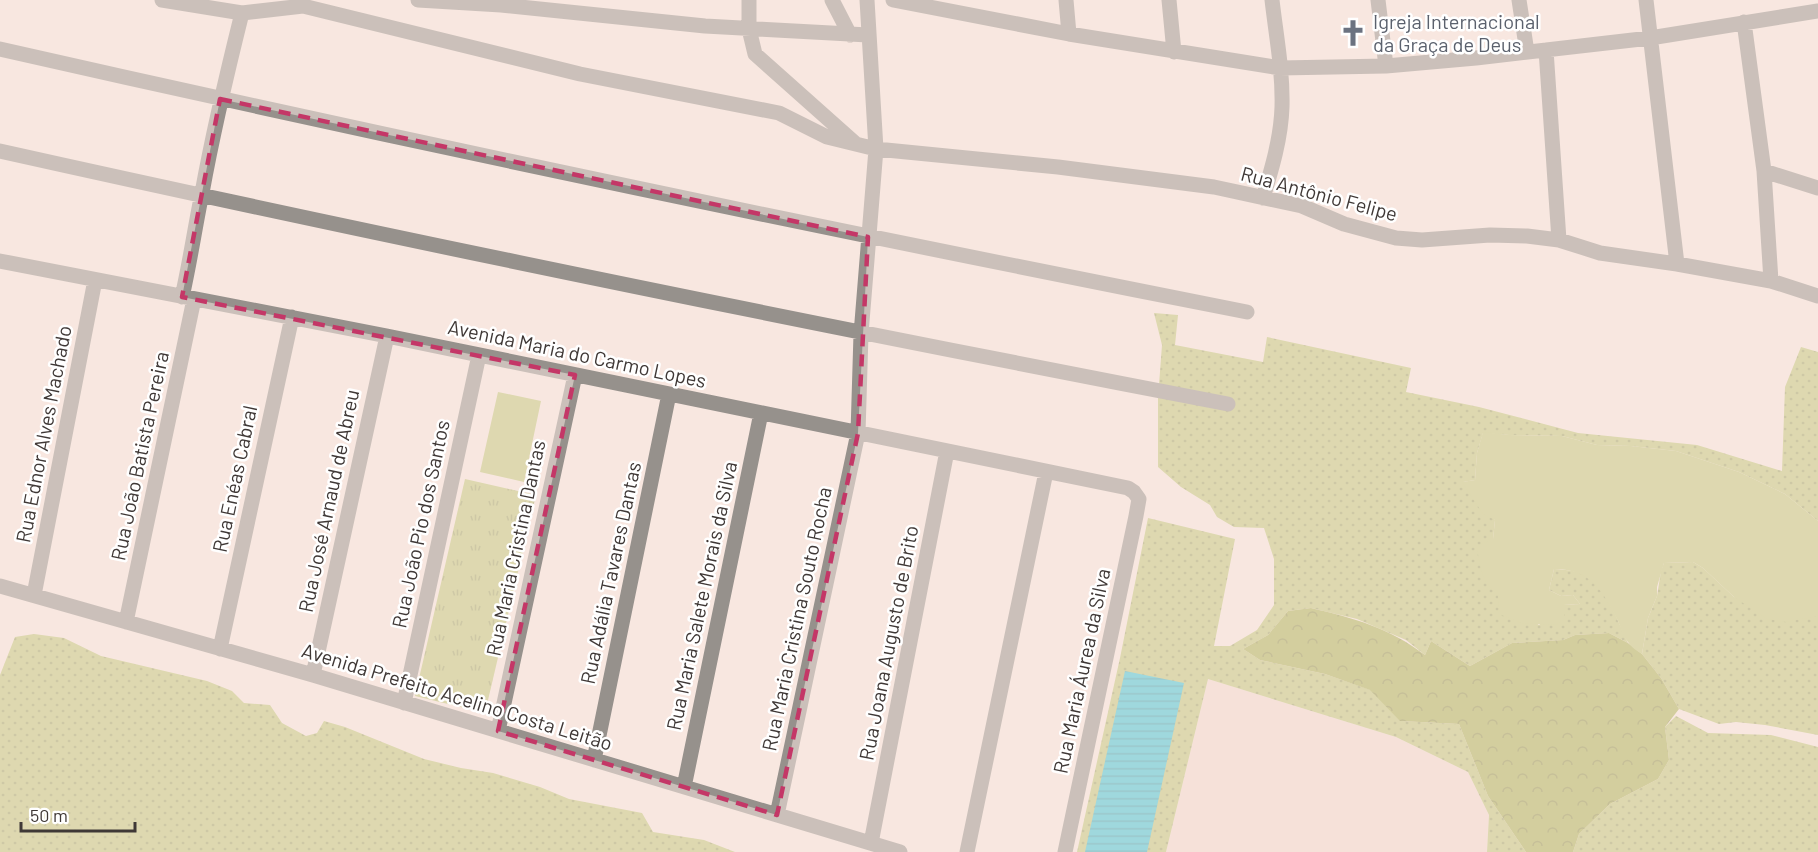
<svg xmlns="http://www.w3.org/2000/svg" width="1818" height="852" font-family="Barlow,sans-serif">
  <style>
    .built { fill: #f3dad1 }
    .grass { fill: url(#grass-dots) }
    .forest { fill: url(#forest-crowns) }
    .park { fill: url(#park-tufts) }
    .pitch { fill: #bec675 }
    .water { fill: url(#water-rules) }
    .lines { fill: none; stroke-linecap: round; stroke-linejoin: round }
    .minor { stroke: #96918c; stroke-width: 15 }
    .marked { fill: none; stroke: #c43767; stroke-width: 4.5; stroke-dasharray: 12 8; stroke-linejoin: round }
    .labels { text-anchor: middle; stroke-width: 5; stroke-linejoin: round; paint-order: stroke }
    .worship-label { font-size: 20px; fill: #5b616d; stroke: #fff; text-anchor: start }
    .street-label { font-size: 20px; fill: #3f3836; stroke: #fff }
  </style>
  <defs>
    <pattern id="grass-dots" width="8" height="8" patternUnits="userSpaceOnUse" patternTransform="scale(1.5)"><rect width="8" height="8" fill="#bec675"/><path d="M2 2h.1M6 6h.1" fill="none" stroke="#9ca261" stroke-width="1.8" stroke-linecap="round"/></pattern>
    <pattern id="forest-crowns" width="20" height="18" patternUnits="userSpaceOnUse" patternTransform="scale(1.5)"><rect width="20" height="18" fill="#a7af4f"/><path d="M2 6a3 3 0 1 1 6 0M12 15a3 3 0 1 1 6 0" fill="none" stroke="#898f42"/></pattern>
    <pattern id="park-tufts" width="24" height="20" patternUnits="userSpaceOnUse" patternTransform="scale(1.5)"><rect width="24" height="20" fill="#bec675"/><path d="M3 7l-1-3M5 7V3M7 7l1-3M15 17l-1-3M17 17v-4M19 17l1-3" fill="none" stroke="#9ca261"/></pattern>
    <pattern id="water-rules" width="6" height="5" patternUnits="userSpaceOnUse" patternTransform="scale(1.5)"><rect width="6" height="5" fill="#33c6da"/><path d="M0 2.5h6" fill="none" stroke="#2da2b2"/></pattern>
  </defs>
  <rect width="100%" height="100%" fill="#f8e7e0"/>
  <path class="built" d="M1208 679 1396 737 1468 772 1489 815 1487 852H1166Z"/>
  <path class="grass" d="M1154 313 1178 315 1175 345 1263 362 1267 337 1411 368 1406 392 1479 407 1578 433 1697 445 1782 471 1785 387 1801 347 1818 352V521L1785 494 1739 472 1676 451 1631 446 1597 445 1562 436 1509 435 1483 433 1477 453 1475 480 1463 482 1495 520 1493 539 1498 594 1539 625 1564 605 1580 604 1573 595 1561 596 1549 590 1554 569C1566 570 1580 570 1590 578 1607 592 1619 623 1628 643L1609 633 1575 635 1563 640 1512 643 1470 666 1431 641 1425 655 1406 640 1357 619 1311 608 1288 611 1268 635 1243 649 1260 660 1325 674 1371 690 1401 721 1459 724 1488 796 1526 852H1487L1489 815 1468 772 1396 737 1208 679 1166 852H1077L1120 658 1148 518 1235 539 1214 646H1230L1257 630 1274 605V559L1264 528 1234 527 1217 517 1210 505 1181 487 1158 467V398L1162 345Z
    M1693 562 1703 568 1734 597 1818 616V735L1765 725 1736 722 1719 724 1679 709 1661 678 1642 654 1648 618 1657 596 1661 571 1664 563Z
    M34 634 64 638 101 656 207 681 232 691 244 703 270 705 282 723 306 736 317 733 324 721 345 727 424 759 461 768 493 773 540 787 569 799 642 813 653 832 704 840 735 852H0V675L15 637Z
    M1676 716 1708 733 1771 735 1818 747V852H1573L1579 834 1610 804 1658 779 1669 760 1665 727Z"/>
  <path class="forest" d="M1311 608C1354 618 1390 628 1425 655L1431 641 1470 666 1512 643 1563 640 1575 635 1609 633 1628 643 1642 654 1661 678 1679 709 1665 727 1669 760 1658 779 1610 804 1579 834 1573 852H1526L1488 796 1459 724 1400 721 1370 690 1325 674 1260 660 1243 649 1268 635 1288 611Z"/>
  <path class="park" d="M465 479 536 495 485 713 415 696Z"/>
  <path class="pitch" d="M498 392 541 401 524 482 480 472Z
    M1483 432 1509 435 1562 436 1597 445 1631 446 1676 451 1739 472 1785 494 1818 521V616L1786 622 1767 619 1734 597 1703 568 1693 562 1664 563 1657 587V596L1648 618 1642 654C1637 651 1631 647 1628 642 1623 636 1621 628 1618 621 1603 591 1591 569 1554 569L1549 590 1561 596 1573 595 1580 604 1564 605V619L1556 625 1521 623 1499 614 1498 594C1482 584 1479 564 1477 546L1493 539 1495 520 1483 514 1462 482 1475 480 1477 453Z"/>
  <path class="water" d="M1125 671 1184 683 1147 852H1085Z"/>
  <g class="lines">
    <path class="minor" d="M162 0 242 13 303 6 580 74 779 113 827 137 876 149 1058 167 1214 187 1302 206 1344 224 1396 238 1422 240 1490 235 1527 236 1559 240 1600 253 1677 264 1771 281 1818 296
      M418 0 501 5 510 3
      M749 0V29L755 54 855 143
      M832 0 850 35
      M893 0 1069 34 1280 68 1386 66 1476 58 1650 38 1818 11
      M1066 0 1069 34
      M1169 0 1174 52
      M1378 0 1386 66
      M1519 0 1527 52
      M1646 0 1677 264
      M501 5 705 26 868 35
      M1744 22 1764 171 1771 281
      M0 49C414 143 830 230 1247 312
      M1546 50 1559 240
      M0 151C408 242 817 325 1228 404
      M1764 171 1818 188
      M1263 198C1272 168 1281 138 1282 107 1283 71 1276 35 1272 0
      M0 261 387 336 1128 488 1134 492 1139 499 1136 516 1065 852
      M182 297C190 262 195 227 202 193 213 132 227 73 242 13
      M0 586 313 675 900 852
      M34 595 95 280
      M126 622 194 299
      M220 649 292 317
      M313 675 387 336
      M404 703 479 355
      M498 731 575 375
      M594 760 669 394
      M684 787 761 413
      M777 815 858 433 861 334 876 149 867 0
      M871 843 947 451
      M967 852 1046 472"/>
  </g>
  <path d="M0 0H1818V852H0ZM220 99 868 237 858 433 777 815 498 731 575 375 182 297Z" fill="#f8e7e0" fill-opacity=".55" fill-rule="evenodd"/>
  <path class="marked" d="M220 99 868 237 858 433 777 815 498 731 575 375 182 297Z"/>
  <defs>
    <symbol id="church-bare" viewBox="-9 -9 18 18"><path d="M-1.2-6h2.4v3.5h3.3v2.4h-3.3V6h-2.4V-.1h-3.3v-2.4h3.3Z" fill="#6b7280" stroke="#fff" stroke-width="2.5" paint-order="stroke"/></symbol>
  </defs>
  <g fill-rule="evenodd">
    <use href="#church-bare" x="1334" y="14" width="38" height="38"/>
  </g>
  <g class="labels">
    <g class="worship-label">
      <text x="1373" y="29">Igreja Internacional<tspan x="1373" dy="23">da Graça de Deus</tspan></text>
    </g>
    <g class="street-label">
      <text transform="translate(1319 194) rotate(15)" y="7">Rua Antônio Felipe</text>
      <text transform="translate(577 354) rotate(12)" y="7">Avenida Maria do Carmo Lopes</text>
      <text transform="translate(44 434) rotate(-79)" y="7">Rua Ednor Alves Machado</text>
      <text transform="translate(140 456) rotate(-78)" y="7">Rua João Batista Pereira</text>
      <text transform="translate(235 479) rotate(-78)" y="7">Rua Enéas Cabral</text>
      <text transform="translate(329 501) rotate(-78)" y="7">Rua José Arnaud de Abreu</text>
      <text transform="translate(421 524) rotate(-78)" y="7">Rua João Pio dos Santos</text>
      <text transform="translate(516 548) rotate(-78)" y="7">Rua Maria Cristina Dantas</text>
      <text transform="translate(611 573) rotate(-78)" y="7">Rua Adália Tavares Dantas</text>
      <text transform="translate(702 596) rotate(-78)" y="7">Rua Maria Salete Morais da Silva</text>
      <text transform="translate(797 619) rotate(-78)" y="7">Rua Maria Cristina Souto Rocha</text>
      <text transform="translate(889 643) rotate(-79)" y="7">Rua Joana Augusto de Brito</text>
      <text transform="translate(1082 671) rotate(-78)" y="7">Rua Maria Áurea da Silva</text>
      <text transform="translate(457 697) rotate(17)" y="7">Avenida Prefeito Acelino Costa Leitão</text>
    </g>
  </g>
  <path d="M21 822v9h114v-9" fill="none" stroke="#3f3836" stroke-width="3"/>
  <text x="30" y="822" font-size="18" fill="#3f3836" stroke="#ffffff" stroke-width="4.5" paint-order="stroke">50 m</text>
</svg>
